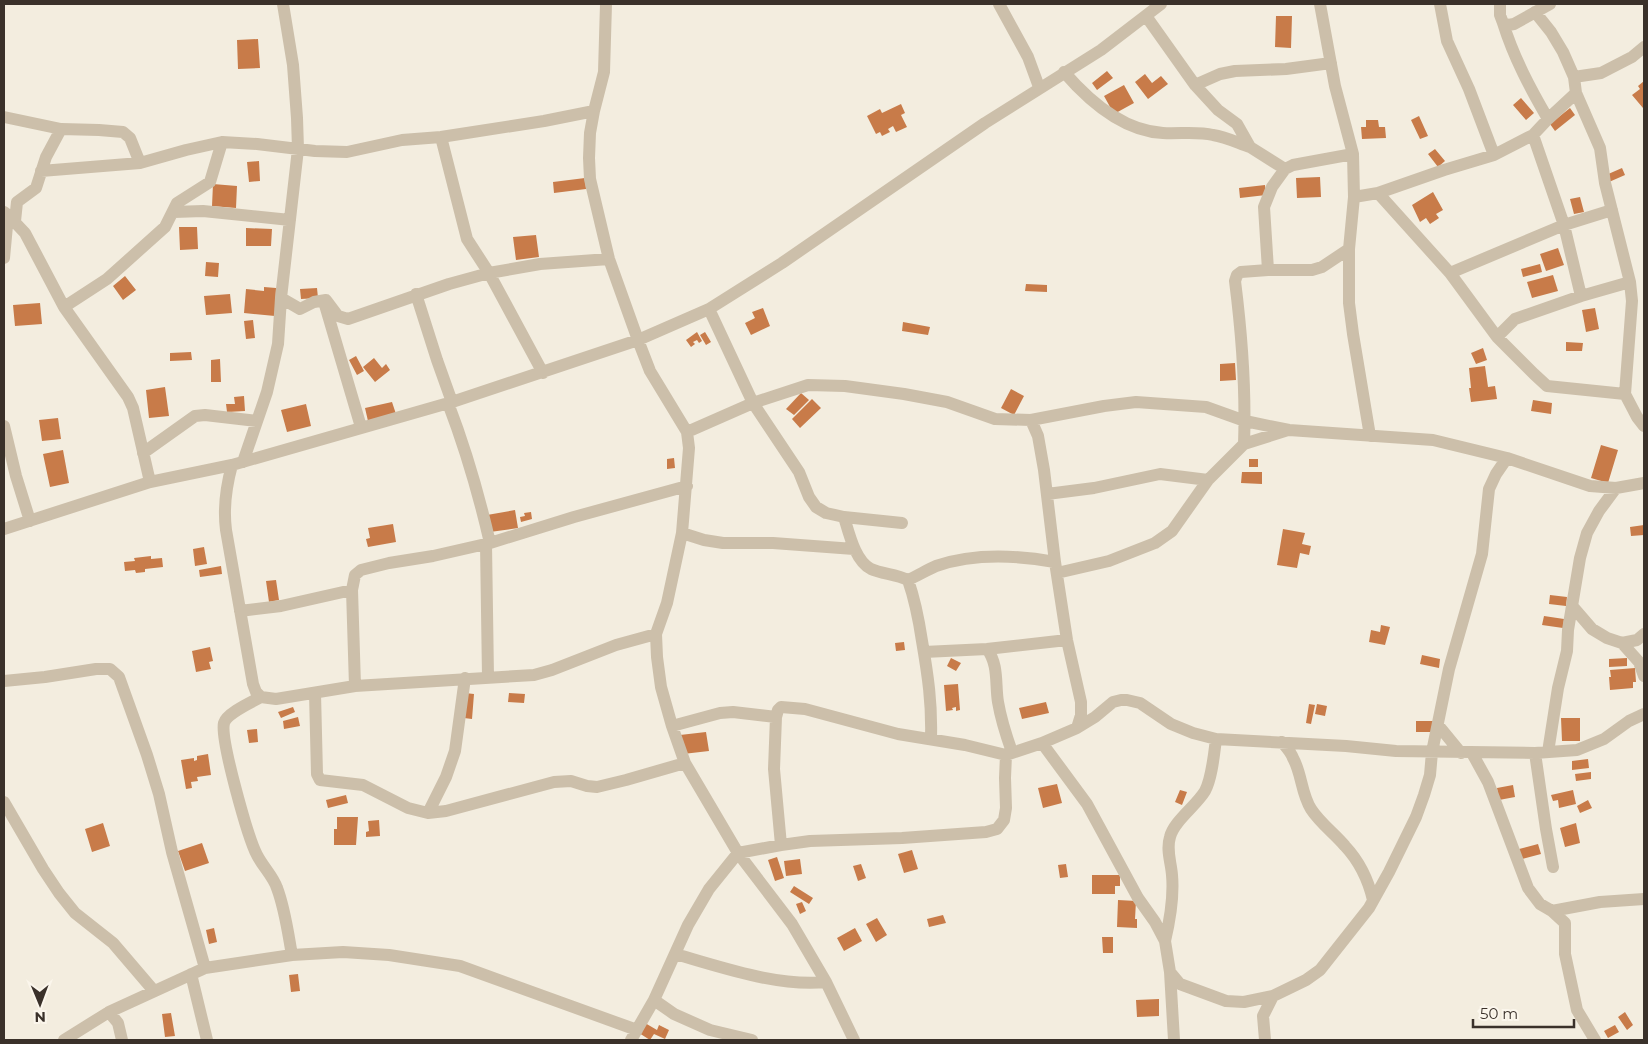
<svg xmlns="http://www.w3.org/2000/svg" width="1648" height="1044" font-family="Montserrat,sans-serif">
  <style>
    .building { fill: #c87b49 }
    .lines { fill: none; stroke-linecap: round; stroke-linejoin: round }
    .minor { stroke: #ccbfaa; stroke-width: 12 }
  </style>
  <rect width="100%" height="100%" fill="#f3eddf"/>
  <path class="building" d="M1276 16H1292L1291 48 1275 47Z
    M258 39 260 68 238 69 237 40Z
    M1107 71 1113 78 1097 90 1092 83Z
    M1145 74 1152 83 1161 76 1168 84 1148 99 1135 82Z
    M1644 81V106L1643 108 1632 95 1640 89 1638 86Z
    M1124 85 1134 103 1114 114 1104 96Z
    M1521 98 1534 113 1526 120 1513 105Z
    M901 104 905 113 901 115 907 127 896 132 893 126 888 129 890 132 882 136 880 132 876 134 867 116 880 109 882 113Z
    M1570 108 1575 115 1555 131 1550 124Z
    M1419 116 1428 136 1420 139 1411 120Z
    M1366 120H1378L1379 127H1385L1386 138 1362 139 1361 127H1366Z
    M1435 149 1445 161 1438 167 1428 154Z
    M259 161 260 181 249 182 247 162Z
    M1622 168 1625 175 1609 182 1606 175Z
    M1320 177 1321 197 1297 198 1296 178Z
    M585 178 586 189 554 193 553 182Z
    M213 184 237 186 236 208 212 206Z
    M1265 185 1266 195 1240 198 1239 188Z
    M1433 192 1443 210 1436 214 1439 218 1430 224 1426 218 1420 222 1412 205Z
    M1580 197 1584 212 1574 214 1570 199Z
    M179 227H197L198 249 180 250Z
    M246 228 272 229 271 246H246Z
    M536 235 539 257 516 260 513 237Z
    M1558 248 1564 265 1546 271 1540 254Z
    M206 262 219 263 218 277 205 276Z
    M1540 264 1542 272 1523 277 1521 269Z
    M1553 275 1558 291 1532 298 1527 282Z
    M125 276 136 290 123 300 113 286Z
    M1026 284 1047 285V292L1025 291Z
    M264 287 276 288 275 316 244 313 246 289 264 291Z
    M317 288 318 298 301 299 300 289Z
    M230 294 232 313 206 315 204 296Z
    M40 303 42 324 15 326 13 305Z
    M763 308 770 326 751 335 745 323 755 318 752 312Z
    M1595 308 1599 329 1586 332 1582 310Z
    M253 320 255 338 246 339 244 321Z
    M903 322 930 327 928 335 902 331Z
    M697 332 702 341 699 343 697 340 693 342 695 344 691 347 686 340Z
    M705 332 711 342 706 345 700 335Z
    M1566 342 1583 343 1582 351H1566Z
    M1483 348 1487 360 1476 364 1471 353Z
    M191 352 192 360 170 361V353Z
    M356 356 364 371 357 375 349 360Z
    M374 358 382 368 386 364 390 370 375 382 363 367Z
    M220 359 221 382H211V360Z
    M1235 363 1236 380 1220 381V364Z
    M1485 366 1488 387 1495 386 1497 399 1471 402 1469 388H1471L1469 368Z
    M165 387 169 416 149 418 146 390Z
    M1011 389 1024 396 1014 415 1001 408Z
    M801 393 809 400 794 415 786 409Z
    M244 396 245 411 227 412 226 404H235L234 397Z
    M812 399 821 408 800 428 792 419Z
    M1533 400 1552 403 1551 414 1531 411Z
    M392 402 396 414 368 421 365 408Z
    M306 404 311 426 287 432 281 410Z
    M58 418 61 439 42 441 39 420Z
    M1601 445 1618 450 1608 483 1591 478Z
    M63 450 69 483 50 487 43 454Z
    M674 458 675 468 667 469V459Z
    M1249 459H1258V467H1249Z
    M1242 472H1262V484L1241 483Z
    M515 510 518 528 490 532 487 515Z
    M531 512 532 519 521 522 520 517 525 516 524 513Z
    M393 524 396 542 368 547 366 539 370 538 368 528Z
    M1644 525V535L1631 536 1630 527Z
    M1283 529 1305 533 1302 544 1311 546 1309 555 1300 553 1297 568 1277 565Z
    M204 547 207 564 195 566 193 549Z
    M151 556V559L162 558 163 567 145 569V572L136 573 135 570 125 571 124 562 135 561 134 558Z
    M221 566 222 574 200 577 199 570Z
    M276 580 279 600 269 602 266 581Z
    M1550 595 1567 597 1566 606 1549 604Z
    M1544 616 1564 619 1563 628 1542 625Z
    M1381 625 1390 627 1385 645 1369 642 1371 630 1380 632Z
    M904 642 905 650 896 651 895 643Z
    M210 647 213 661 209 662 211 669 196 672 192 651Z
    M1422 655 1440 659 1439 668 1420 664Z
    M951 658 961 663 956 671 947 666Z
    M1627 658V666L1609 667V659Z
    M1635 668 1636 682H1633V688L1610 690 1609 677H1611L1610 670Z
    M958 684 960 710 956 711V707L952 708 953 710 946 711 944 685Z
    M465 693 474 694 472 719 464 718Z
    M509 693 525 694 524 703 508 702Z
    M1046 702 1049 713 1022 719 1019 708Z
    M1309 704 1315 705 1311 724 1306 723Z
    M1317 704 1327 706 1325 716 1315 714Z
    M293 707 295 712 281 718 278 712Z
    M298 717 300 726 284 729 283 721Z
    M1561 718H1580V741H1562Z
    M1416 721H1433V732H1416Z
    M257 729 258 742 249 743 247 730Z
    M706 732 709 751 683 754 680 735Z
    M208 754 211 775 197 777 198 781 191 782 192 788 186 789 181 760 194 758V761L197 760V756Z
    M1588 759 1589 768 1572 770V761Z
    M1591 772V779L1576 781 1575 774Z
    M1057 784 1062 803 1043 808 1038 788Z
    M1513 785 1515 797 1499 800 1497 788Z
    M1180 790 1187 792 1182 805 1175 802Z
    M1573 790 1576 804 1559 808 1558 800 1553 801 1551 795Z
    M346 795 348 803 328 808 326 800Z
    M1588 800 1592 808 1580 813 1577 806Z
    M337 817H358L356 845H334V829H337Z
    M379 820 380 836 366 837V832L369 831 368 821Z
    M103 823 110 846 92 852 85 829Z
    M1576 823 1580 843 1565 847 1560 828Z
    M202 843 209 863 185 871 178 851Z
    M1538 844 1541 854 1522 859 1519 849Z
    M912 850 918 869 904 873 898 854Z
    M777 857 784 878 775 881 768 860Z
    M800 859 802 874 786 876 784 861Z
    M861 864 866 878 858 881 853 866Z
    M1066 864 1068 877 1060 878 1058 865Z
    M1092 875H1120V886H1115V894H1092Z
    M794 886 813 898 809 904 790 892Z
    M1118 900 1136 901 1135 919H1137V928L1117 927Z
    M802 902 806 911 800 914 796 904Z
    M943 915 946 923 929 927 927 919Z
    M877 918 887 935 876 942 866 924Z
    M214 928 217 942 209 944 206 930Z
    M855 928 862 941 844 951 837 938Z
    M1102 937H1113V953H1103Z
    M298 974 300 991 291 992 289 975Z
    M1159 999V1016L1137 1017 1136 1000Z
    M1625 1012 1633 1025 1627 1030 1618 1017Z
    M171 1013 175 1036 165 1037 162 1014Z
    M645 1023 657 1030 659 1025 669 1030 665 1039 654 1034 650 1040 639 1033Z
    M1615 1025 1619 1032 1608 1038 1604 1031Z"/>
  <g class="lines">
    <path class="minor" d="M606 4 604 72 594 111 590 133 589 158 590 179 609 259 638 340 650 371 687 432 689 448 682 533 667 603 656 634 657 657 661 687 672 726 685 763 738 853 792 924 826 982 854 1040
      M999 4 1028 57 1039 87
      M1320 4 1335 86 1353 154 1354 197 1349 249V303L1353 334 1370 436
      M1440 4 1447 41 1469 89 1494 155
      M1500 4V15L1503 23 1508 25 1514 24 1550 4
      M1535 12 1551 32 1563 52 1574 77 1576 93 1600 148 1605 183 1630 282 1632 301 1625 394 1637 417 1644 426
      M1146 16 1195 85 1218 110 1237 124 1250 147 1285 169
      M1503 23C1514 58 1530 88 1548 119
      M1064 72C1089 101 1123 131 1163 133 1180 134 1197 131 1213 135 1226 137 1238 143 1250 147
      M1574 77 1601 73 1632 57 1644 47
      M1195 85 1220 74 1235 71 1286 69 1331 63
      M4 117 61 129 99 130 123 132 130 138 140 163
      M1533 135 1564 225 1581 296
      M441 137 467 239 489 273 543 373
      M41 171 140 163 186 150 222 142 257 144 315 151 347 152 402 140 441 137 544 121 594 111
      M1378 193 1450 273 1497 337 1534 374 1547 386 1625 394
      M1354 197 1378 193 1444 170 1494 155 1533 135 1548 119 1576 93
      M4 212 8 215 25 233 64 307 128 397 133 408 150 482
      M174 212 203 211 290 220
      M15 221 17 202 36 188 46 157 61 129
      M4 258 8 215
      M1268 270 1264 207 1272 187 1285 169 1293 165 1353 154
      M1450 273 1564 225 1612 210
      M416 294 437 360 452 402
      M281 298 300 309 314 302 326 300 338 316 348 319 449 284 489 273 540 264 609 259
      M325 305 361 427
      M64 307 107 279 165 227 177 203 210 182 222 142
      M709 309 753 403 799 472 809 497 816 507 826 513 844 517 902 523
      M1497 337 1515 319 1581 296 1630 282
      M448 403C466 450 479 495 490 543
      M1031 420 1038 436 1044 470 1055 562 1067 640 1081 702V715L1077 728
      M4 426 16 476 30 521
      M687 432 753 403 808 385 845 386 904 394 947 402 995 419 1031 420 1104 406 1136 402 1206 407 1245 421 1289 430 1433 440 1507 458 1590 486 1616 488 1644 483
      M1244 444C1246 389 1242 336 1235 281L1237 275 1241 272 1268 270H1312L1322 267 1349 249
      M143 453 195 416 205 415 257 421
      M243 462 267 392 278 344 281 298 298 149 297 118 293 65 283 4
      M232 465C226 487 223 507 226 530L253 684 256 692 261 697 276 699 355 686 534 675 552 670 616 645 656 634
      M1047 494 1094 488 1160 474 1208 480
      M844 517C849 533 855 561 871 569 882 574 896 574 908 580 915 600 919 621 922 641 928 676 932 703 931 738
      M4 529 150 482 232 465 452 402 638 340 709 309 782 263 985 123 1101 50 1161 4
      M682 533 704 540 723 543H773L854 549
      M486 544 488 677
      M1057 573 1109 561 1155 543 1172 531 1208 480 1244 444 1288 430
      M908 580C917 576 927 570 936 566 974 553 1016 555 1055 562
      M1573 607 1592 629 1607 638 1622 643 1639 662 1644 676
      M240 611 281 606 352 590
      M1622 643 1637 640 1644 634
      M987 649C999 665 995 684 998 702 1001 720 1006 735 1012 752
      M924 652 987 649 1067 640
      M4 681 45 677 96 669H110L119 677 147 755 159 794 172 852 205 968
      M355 686 352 590 355 575 361 570 389 563 433 556 490 543 574 517 687 486
      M315 693 317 774 320 780 363 785 408 808 428 813 446 811 554 782 571 781 587 786 597 787 626 780 685 763
      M261 697C252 702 227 713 224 723 220 739 248 838 257 855 263 867 273 876 277 888 285 909 288 933 292 955
      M1438 725 1461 753
      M672 726 720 713 733 712 776 717
      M1282 742C1286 747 1291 752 1293 758 1302 774 1301 793 1311 809 1320 823 1334 833 1345 846 1360 862 1368 879 1373 900
      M1042 743 1087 804 1138 898 1155 922 1165 941 1170 972 1174 1040
      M1548 752 1558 688 1567 651 1568 630 1580 558 1587 533 1599 511 1616 488
      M1472 753 1488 782 1528 888 1540 904 1552 911 1565 923V954L1577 1010 1595 1040
      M1535 753 1546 829 1553 867
      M4 802 43 869 59 893 75 913 113 943 154 991
      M428 813 446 777 455 751 465 678
      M781 845 774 769 776 717 778 710 781 707 805 709 898 734 965 745 1006 755
      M1552 911 1600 902 1644 899
      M1165 941C1170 920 1174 897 1172 875 1171 862 1166 850 1170 837 1174 821 1196 806 1205 791 1212 778 1214 754 1216 739
      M675 954C722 967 777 987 826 982
      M1170 972 1180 984 1226 1001 1244 1002 1273 996 1306 980 1320 970 1369 908 1389 872 1416 817 1424 795 1430 775 1432 752 1449 669 1482 554 1489 489 1496 474 1507 458
      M191 974 207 1040
      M654 1000 674 1014 710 1030 752 1040
      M109 1012 118 1023 122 1040
      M64 1040 109 1012 205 968 292 955 343 952 389 955 460 966 637 1030
      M631 1040 654 1000 688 925 709 889 738 853 781 845 810 841 902 838 986 832 997 829 1004 820 1006 808 1005 778 1006 755 1042 743 1077 728 1095 717 1113 702 1121 700H1127L1140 703 1171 724 1193 733 1216 739 1346 746 1396 751 1535 753 1577 750 1604 739 1629 721 1644 714
      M1265 1040 1263 1016 1273 996"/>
  </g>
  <rect width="1648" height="1044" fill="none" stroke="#3a312a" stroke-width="10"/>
  <g transform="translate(40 1004) rotate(179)" stroke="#fbf6ec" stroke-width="4" paint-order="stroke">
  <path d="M0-4L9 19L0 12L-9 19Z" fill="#3a312a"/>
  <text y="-8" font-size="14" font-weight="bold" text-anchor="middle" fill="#3a312a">N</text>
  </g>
  <path d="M1473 1019v8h101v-8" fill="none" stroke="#3a312a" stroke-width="2.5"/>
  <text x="1480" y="1019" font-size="15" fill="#3a312a" stroke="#fbf6ec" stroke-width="4" paint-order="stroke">50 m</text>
</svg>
